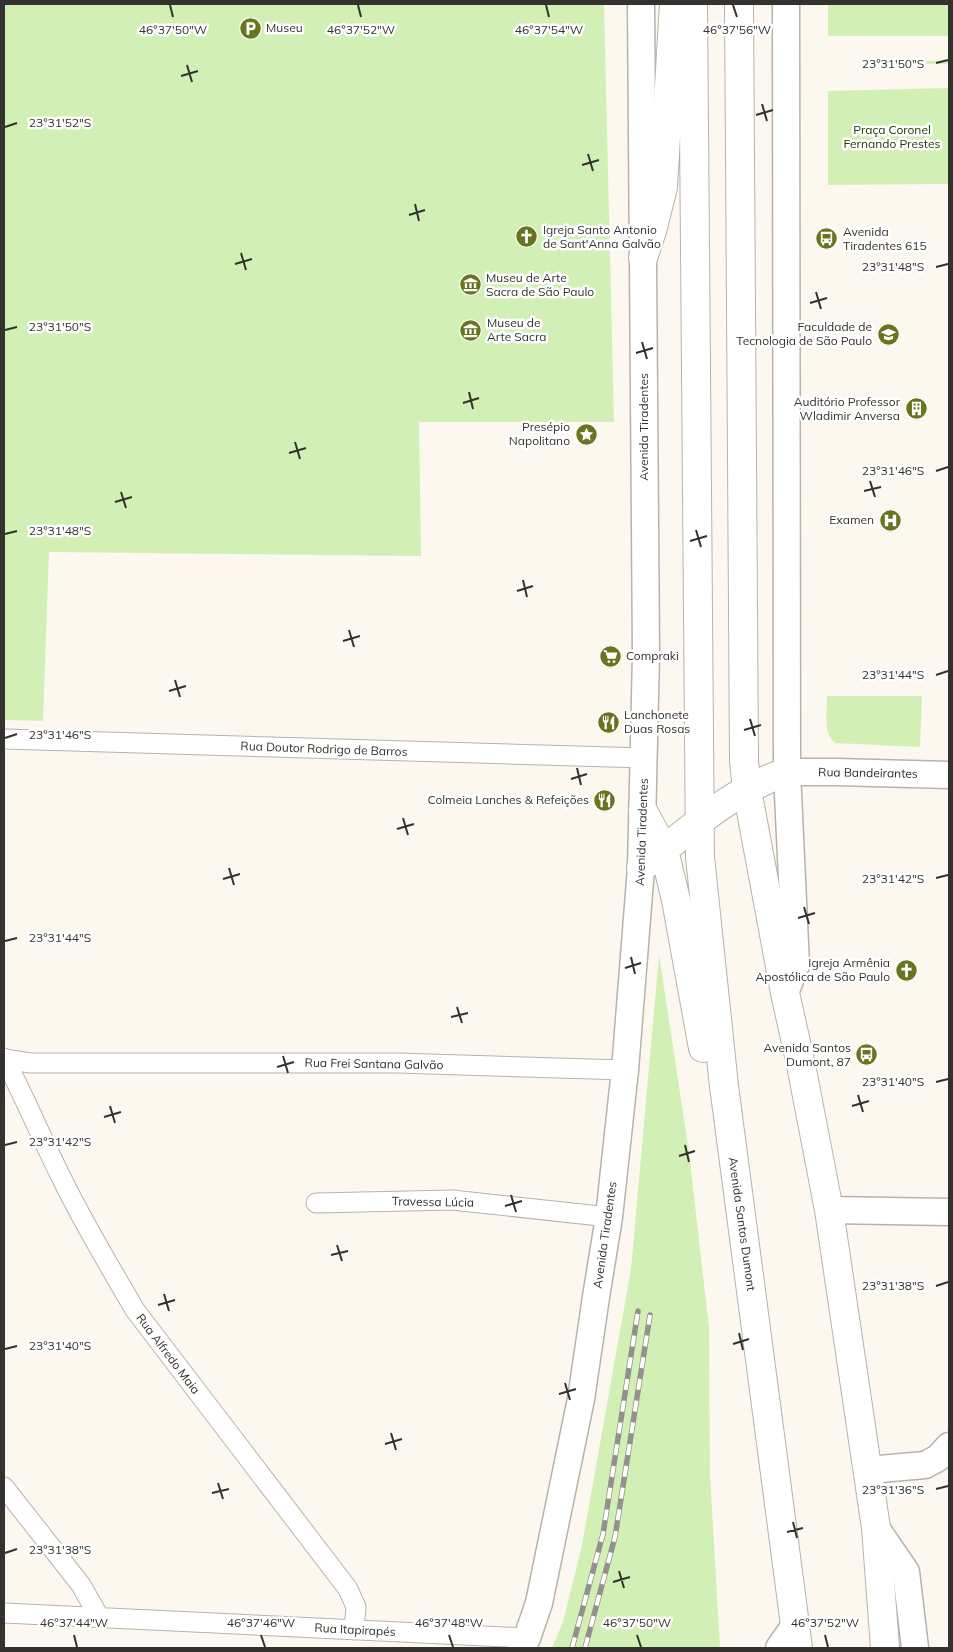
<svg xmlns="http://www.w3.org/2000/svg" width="953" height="1652" font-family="Mulish,sans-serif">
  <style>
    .green { fill: #d2f0b5 }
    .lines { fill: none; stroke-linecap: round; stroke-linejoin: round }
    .street-casing { stroke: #b7b3ac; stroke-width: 21 }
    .secondary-casing { stroke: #b7b3ac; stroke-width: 29 }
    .highway-casing { stroke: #b7b3ac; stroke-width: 30 }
    .street { stroke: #fff; stroke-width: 19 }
    .secondary { stroke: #fff; stroke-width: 26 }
    .highway { stroke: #fff; stroke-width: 28 }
    .rail-casing { stroke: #94918c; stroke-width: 5.5 }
    .rail { stroke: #fff; stroke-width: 4; stroke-dasharray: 11; stroke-linecap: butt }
    .ticks { fill: none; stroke: #33322f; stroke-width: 2 }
    .labels { text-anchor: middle; stroke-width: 5; stroke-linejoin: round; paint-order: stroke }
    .poi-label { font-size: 12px; fill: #33322f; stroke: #fff; text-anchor: start }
    .park-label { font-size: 12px; fill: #223705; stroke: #fff }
    .street-label { font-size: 12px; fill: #33322f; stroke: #fff }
    .ticks-label { font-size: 12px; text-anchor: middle; fill: #33322f; stroke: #fff; stroke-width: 5; stroke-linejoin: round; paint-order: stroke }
  </style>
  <rect width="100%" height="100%" fill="#fcf8f0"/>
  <path class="green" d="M4 4H604L614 422H419L421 556 49 552 43 721 4 720Z
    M828 4H949V36H828Z
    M886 61H949V64L880 63Z
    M949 88V184L828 185V91Z
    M827 696H922L920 747 835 743C823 734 827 711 827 696Z
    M659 955 689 1152 709 1328 710 1474 720 1648H552L563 1622 582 1545 631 1269Z"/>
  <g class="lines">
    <defs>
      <path id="street" d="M4 739 644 758
        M4 1058C25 1098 42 1139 62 1179 84 1224 110 1267 135 1310L348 1589 356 1607 354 1630
        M4 1059 31 1063H398L625 1070
        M316 1203 452 1200 609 1217
        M4 1487 81 1585 99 1617
        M4 1613 527 1638"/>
      <path id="secondary" d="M787 772H836L949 775
        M785 993 796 965 787 772 786 4
        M829 1210 949 1212
        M868 1470 925 1465 938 1458 949 1446
        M876 1528 906 1572 915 1648
        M521 1648 527 1638 539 1603 581 1399 596 1297 609 1217 625 1070 641 868 646 655 641 4
        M779 1648 796 1624"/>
      <path id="highway" d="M693 4 700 857 724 1086 798 1648
        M739 4 744 761 747 790 785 993 801 1065 829 1210 876 1528 885 1648
        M643 258 652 231 663 187 674 4
        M643 811 664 850 676 900 703 1048
        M641 868C686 833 731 790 787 772"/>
    </defs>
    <use href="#street" class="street-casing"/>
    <use href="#secondary" class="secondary-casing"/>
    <use href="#highway" class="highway-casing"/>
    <use href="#street" class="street"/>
    <use href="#secondary" class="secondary"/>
    <use href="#highway" class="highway"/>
    <defs>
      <path id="rail" d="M572 1648 603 1534 638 1311
        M585 1648 615 1537 650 1315"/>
    </defs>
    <use href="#rail" class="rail-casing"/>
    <use href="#rail" class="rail"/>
  </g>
  <path class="ticks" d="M170 5 173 17M358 5 361 17M546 5 549 17M733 5 737 17M936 63 948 60M187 65 192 82M181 76 198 71M762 104 767 121M756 115 773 110M5 127 17 123M588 154 593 171M582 165 599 160M415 204 419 221M409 215 425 210M241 253 246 270M235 264 252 259M936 267 948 264M816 292 821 309M810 303 827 298M5 330 17 327M642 342 647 359M636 353 653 348M469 392 473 409M463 403 479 398M295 442 300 459M289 453 306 448M936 471 948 467M870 481 875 497M864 491 881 487M121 492 126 508M115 502 132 497M696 530 701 547M5 534 17 531M690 541 707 536M523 580 527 597M517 591 533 586M349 630 354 647M343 641 360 636M936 675 948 671M175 680 180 697M169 691 186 686M750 719 755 736M744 730 761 725M5 738 17 734M577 768 581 785M571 779 587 774M403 818 408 835M397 829 414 824M229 868 234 885M936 878 948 875M223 879 240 874M804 907 809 924M798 918 815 913M5 941 17 938M631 957 635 974M625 968 641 963M457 1007 462 1023M451 1017 468 1013M283 1056 288 1073M277 1067 294 1062M936 1082 948 1079M858 1095 863 1112M110 1106 115 1123M852 1106 869 1101M104 1117 121 1112M5 1145 17 1142M685 1145 689 1162M679 1156 695 1151M511 1195 516 1212M505 1206 522 1201M337 1245 342 1261M331 1255 348 1251M936 1286 948 1282M164 1294 169 1311M158 1305 175 1300M739 1333 743 1350M733 1344 749 1339M5 1349 17 1346M565 1383 570 1400M559 1394 576 1389M391 1433 396 1450M385 1444 402 1439M218 1483 223 1499M936 1489 948 1486M212 1493 229 1489M793 1522 797 1538M787 1532 803 1528M5 1553 17 1549M619 1571 624 1588M613 1582 630 1577M74 1635 77 1647M261 1635 265 1647M449 1635 453 1647M637 1635 641 1647M825 1635 828 1647"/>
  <defs>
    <symbol id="parking-disc" viewBox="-11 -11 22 22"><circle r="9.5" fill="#69741f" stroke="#fff"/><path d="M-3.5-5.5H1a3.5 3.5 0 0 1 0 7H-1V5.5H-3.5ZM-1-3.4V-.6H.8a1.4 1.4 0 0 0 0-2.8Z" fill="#fff"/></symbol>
    <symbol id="church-disc" viewBox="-11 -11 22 22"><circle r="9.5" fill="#69741f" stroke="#fff"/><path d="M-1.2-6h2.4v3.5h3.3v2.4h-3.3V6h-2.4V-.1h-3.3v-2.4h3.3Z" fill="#fff"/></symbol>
    <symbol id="bus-disc" viewBox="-11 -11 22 22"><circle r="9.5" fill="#69741f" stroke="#fff"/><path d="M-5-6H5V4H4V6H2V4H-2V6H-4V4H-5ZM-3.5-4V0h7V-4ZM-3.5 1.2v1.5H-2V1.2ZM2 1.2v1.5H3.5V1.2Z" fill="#fff"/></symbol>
    <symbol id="museum-disc" viewBox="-11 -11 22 22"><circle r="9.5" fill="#69741f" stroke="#fff"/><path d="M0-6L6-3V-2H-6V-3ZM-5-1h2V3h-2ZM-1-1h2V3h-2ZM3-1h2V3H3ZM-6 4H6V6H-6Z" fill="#fff"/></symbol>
    <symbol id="university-disc" viewBox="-11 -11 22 22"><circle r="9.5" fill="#69741f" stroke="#fff"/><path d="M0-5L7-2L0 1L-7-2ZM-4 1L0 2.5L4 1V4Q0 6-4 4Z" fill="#fff"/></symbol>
    <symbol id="building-disc" viewBox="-11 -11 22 22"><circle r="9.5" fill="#69741f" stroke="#fff"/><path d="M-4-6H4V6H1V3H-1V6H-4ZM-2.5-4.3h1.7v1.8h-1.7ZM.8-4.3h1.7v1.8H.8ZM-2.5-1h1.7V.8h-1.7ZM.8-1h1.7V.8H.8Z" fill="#fff"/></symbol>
    <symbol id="sight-disc" viewBox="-11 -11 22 22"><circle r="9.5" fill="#69741f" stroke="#fff"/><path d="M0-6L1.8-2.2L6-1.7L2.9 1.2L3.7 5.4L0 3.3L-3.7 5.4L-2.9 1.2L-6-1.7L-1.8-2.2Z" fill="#fff"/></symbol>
    <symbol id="hospital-disc" viewBox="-11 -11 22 22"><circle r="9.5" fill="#69741f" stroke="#fff"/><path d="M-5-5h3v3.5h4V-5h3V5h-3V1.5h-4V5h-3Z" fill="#fff"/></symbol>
    <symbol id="supermarket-disc" viewBox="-11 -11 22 22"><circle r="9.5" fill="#69741f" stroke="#fff"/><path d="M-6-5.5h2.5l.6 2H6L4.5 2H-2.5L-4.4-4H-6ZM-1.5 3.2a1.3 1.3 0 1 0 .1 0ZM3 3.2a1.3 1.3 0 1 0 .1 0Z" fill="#fff"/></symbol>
    <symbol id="restaurant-disc" viewBox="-11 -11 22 22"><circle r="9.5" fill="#69741f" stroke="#fff"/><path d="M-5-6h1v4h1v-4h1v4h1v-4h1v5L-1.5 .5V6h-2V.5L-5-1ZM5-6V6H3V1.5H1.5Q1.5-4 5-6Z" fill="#fff"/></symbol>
  </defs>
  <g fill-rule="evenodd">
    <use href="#parking-disc" x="238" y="16" width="25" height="25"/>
    <use href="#church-disc" x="514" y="224" width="25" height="25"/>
    <use href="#bus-disc" x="814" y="226" width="25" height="25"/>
    <use href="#museum-disc" x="458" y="272" width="25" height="25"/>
    <use href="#museum-disc" x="458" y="318" width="25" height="25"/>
    <use href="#university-disc" x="876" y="322" width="25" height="25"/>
    <use href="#building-disc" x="904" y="396" width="25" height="25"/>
    <use href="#sight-disc" x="574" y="422" width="25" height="25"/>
    <use href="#hospital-disc" x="878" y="508" width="25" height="25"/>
    <use href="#supermarket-disc" x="598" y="644" width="25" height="25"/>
    <use href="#restaurant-disc" x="596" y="710" width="25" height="25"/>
    <use href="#restaurant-disc" x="592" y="788" width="25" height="25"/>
    <use href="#church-disc" x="894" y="958" width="25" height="25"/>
    <use href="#bus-disc" x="854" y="1042" width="25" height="25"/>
  </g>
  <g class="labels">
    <g class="poi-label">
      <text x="266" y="32">Museu</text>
      <text x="543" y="234">Igreja Santo Antonio<tspan x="543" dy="14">de Sant'Anna Galvão</tspan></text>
      <text x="843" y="236">Avenida<tspan x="843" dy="14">Tiradentes 615</tspan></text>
      <text x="486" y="282">Museu de Arte<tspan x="486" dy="14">Sacra de São Paulo</tspan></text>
      <text x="487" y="327">Museu de<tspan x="487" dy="14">Arte Sacra</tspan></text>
      <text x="872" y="331" text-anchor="end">Faculdade de<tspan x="872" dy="14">Tecnologia de São Paulo</tspan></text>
      <text x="900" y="406" text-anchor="end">Auditório Professor<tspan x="900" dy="14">Wladimir Anversa</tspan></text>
      <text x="570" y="431" text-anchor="end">Presépio<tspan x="570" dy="14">Napolitano</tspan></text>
      <text x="874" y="524" text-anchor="end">Examen</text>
      <text x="626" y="660">Compraki</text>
      <text x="624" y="719">Lanchonete<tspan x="624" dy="14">Duas Rosas</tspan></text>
      <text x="589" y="804" text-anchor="end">Colmeia Lanches &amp; Refeições</text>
      <text x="890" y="967" text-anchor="end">Igreja Armênia<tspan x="890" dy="14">Apostólica de São Paulo</tspan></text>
      <text x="851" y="1052" text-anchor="end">Avenida Santos<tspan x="851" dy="14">Dumont, 87</tspan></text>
    </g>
    <g class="park-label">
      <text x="892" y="134">Praça Coronel<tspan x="892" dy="14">Fernando Prestes</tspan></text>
    </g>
    <g class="street-label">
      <text transform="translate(644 427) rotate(-90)" y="4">Avenida Tiradentes</text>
      <text transform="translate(324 749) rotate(2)" y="4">Rua Doutor Rodrigo de Barros</text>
      <text transform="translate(868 773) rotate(1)" y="4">Rua Bandeirantes</text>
      <text transform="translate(642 832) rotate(-88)" y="4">Avenida Tiradentes</text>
      <text transform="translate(374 1064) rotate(1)" y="4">Rua Frei Santana Galvão</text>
      <text transform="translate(433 1202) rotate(1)" y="4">Travessa Lúcia</text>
      <text transform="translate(742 1224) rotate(82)" y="4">Avenida Santos Dumont</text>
      <text transform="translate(605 1235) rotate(-82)" y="4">Avenida Tiradentes</text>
      <text transform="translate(168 1354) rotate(53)" y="4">Rua Alfredo Maia</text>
      <text transform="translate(355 1630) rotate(3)" y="4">Rua Itapirapés</text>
    </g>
  </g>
  <g class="ticks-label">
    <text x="173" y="34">46°37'50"W</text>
    <text x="361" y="34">46°37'52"W</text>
    <text x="549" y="34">46°37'54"W</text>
    <text x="737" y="34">46°37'56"W</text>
    <text x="893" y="68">23°31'50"S</text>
    <text x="60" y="127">23°31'52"S</text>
    <text x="893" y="271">23°31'48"S</text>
    <text x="60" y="331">23°31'50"S</text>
    <text x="893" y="475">23°31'46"S</text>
    <text x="60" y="535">23°31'48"S</text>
    <text x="893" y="679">23°31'44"S</text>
    <text x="60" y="739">23°31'46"S</text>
    <text x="893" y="883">23°31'42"S</text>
    <text x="60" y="942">23°31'44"S</text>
    <text x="893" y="1086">23°31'40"S</text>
    <text x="60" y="1146">23°31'42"S</text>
    <text x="893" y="1290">23°31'38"S</text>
    <text x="60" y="1350">23°31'40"S</text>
    <text x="893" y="1494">23°31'36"S</text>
    <text x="60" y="1554">23°31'38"S</text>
    <text x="74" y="1627">46°37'44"W</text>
    <text x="261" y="1627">46°37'46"W</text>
    <text x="449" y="1627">46°37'48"W</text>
    <text x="637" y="1627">46°37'50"W</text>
    <text x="825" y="1627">46°37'52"W</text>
  </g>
  <rect width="953" height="1652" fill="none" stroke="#33322f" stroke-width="10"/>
</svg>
